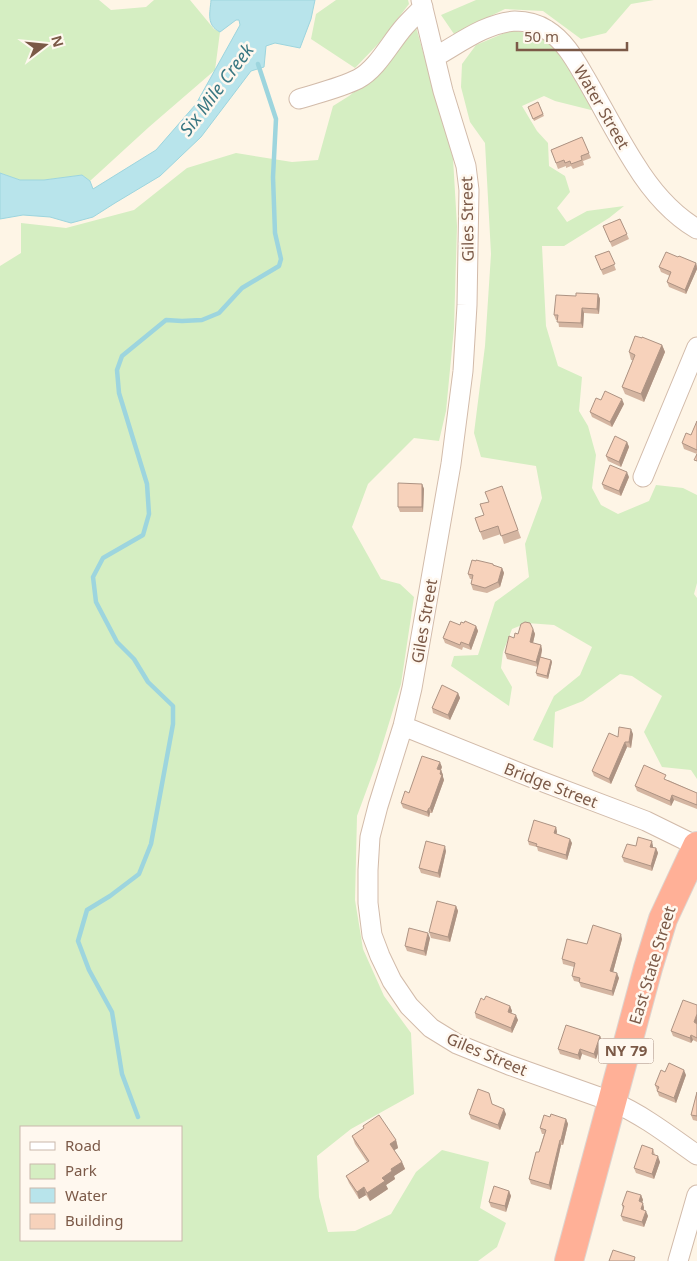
<svg xmlns="http://www.w3.org/2000/svg" width="697" height="1261" font-family="'Noto Sans',sans-serif">
  <style>
    .green { fill: #d5eec2; fill-rule: evenodd }
    .water { fill: #b8e4eb; stroke: #9dd5de }
    .lines { fill: none; stroke-linecap: round; stroke-linejoin: round }
    .stream { stroke: #9dd5de; stroke-width: 4.5 }
    .minor-casing { stroke: #d2bbaa; stroke-width: 21 }
    .highway-casing { stroke: #ddd4cf; stroke-width: 30 }
    .minor { stroke: #fff; stroke-width: 19 }
    .highway { stroke: #ffb097; stroke-width: 28 }
    .wall { fill: #d4b5a1 }
    .shaded-wall { fill: #ad9383 }
    .building { fill: #f7d2bb; stroke: #ad9383 }
    .labels { text-anchor: middle; stroke-width: 5; stroke-linejoin: round; paint-order: stroke }
    .shield { fill: #fff8ef; stroke: #a38979; stroke-width: 1 }
    .shield-label { font-size: 15px; font-weight: bold; fill: #7b5947 }
    .street-label { font-size: 16px; fill: #7b5947; stroke: #fff8ef }
    .water-label { font-size: 18px; font-style: italic; fill: #397782; stroke: #fff8ef }
  </style>
  <rect width="100%" height="100%" fill="#fef5e6"/>
  <path class="green" d="M0 0H99L111 10 146 7 154 0H190L214 29 220 32 215 70 149 127 90 181 82 175 44 180H20L0 173Z
    M336 0H408L409 4 379 43 355 68 311 39 316 14Z
    M476 0H654L631 4 606 33 581 39 543 11 505 9 454 34 441 15Z
    M416 27 453 158 457 226 454 328 446 411 439 441 414 438 368 484 352 527 381 579 400 584 414 597 401 684 378 759 357 816 355 900 363 949 384 996 411 1033 414 1094 351 1129 317 1156 319 1197 328 1232 355 1231 391 1214 416 1172 442 1150 489 1162 480 1208 506 1223 497 1247 478 1261H0V266L21 253V223L66 228 134 210 187 168 236 153 292 162 318 160 333 106 349 96 389 63ZM21 1127H181V1240H21Z
    M512 30 544 37 569 60 599 112 555 101 544 96 522 106 537 131 548 143 549 166 565 176 570 192 557 208 567 222 587 211 624 206 609 218 564 246H542L546 326 558 366 582 377 579 411 588 426 596 455 592 488 601 505 618 514 649 501 656 485 683 488 697 495V583L694 594 697 598V779L691 770 662 767 644 732 662 696 632 676 620 674 583 701 555 712 553 748 533 740 554 696 580 675 592 647 554 625 527 623 512 629 503 652 501 668 512 687 509 706 451 666 454 656 478 655 495 602 529 577 525 544 542 498 536 466 481 457 474 433 485 346 491 254 485 143 470 122 461 87 462 64 476 45Z"/>
  <path class="water" d="M211 0H315L311 19 300 48 275 43 266 46 264 67 251 71 201 137 160 176 115 203 93 217 71 223 50 217 23 215 0 219V173L20 180H44L82 175 90 181 93 189 156 150 196 104 240 25 239 20H236L220 32C206 25 210 13 211 0Z"/>
  <g class="lines">
    <path class="stream" d="M138 1117 122 1074 112 1012 89 970 78 941 87 910 110 896 139 874 151 844 173 724V706L148 682 134 659 117 642 96 602 93 577 103 558 143 535 149 514 147 484 119 393 117 370 122 356 166 320 182 321 202 320 219 313 242 288 279 266 281 259 275 233 273 177 276 119 258 64"/>
    <defs>
      <path id="minor" d="M421 0 443 91 466 166 469 190 467 305 463 371 451 464 412 688 403 726 378 806 370 837 368 870V903L372 935 380 956 392 981 409 1006 431 1028 457 1044 509 1065 613 1102C643 1115 670 1136 697 1155
        M435 57C460 43 486 23 515 21 526 21 538 24 547 30 565 41 575 60 585 77 602 106 617 136 635 164 651 190 670 213 697 229
        M299 99C318 93 340 88 358 79 377 69 390 43 404 27 410 20 417 14 423 7
        M643 477 697 347
        M403 726 530 777 646 821 697 846
        M678 1261 697 1195"/>
      <path id="highway" d="M569 1261 648 968 663 919 697 846"/>
    </defs>
    <use href="#minor" class="minor-casing"/>
    <use href="#highway" class="highway-casing"/>
    <use href="#minor" class="minor"/>
    <use href="#highway" class="highway"/>
  </g>
  <path class="wall" d="M538 102 544 116 534 121 528 107Z
    M582 137 591 158 583 161 584 165 573 169 571 166 566 168V166L558 169 551 150Z
    M620 219 629 239 612 247 603 226Z
    M609 251 616 270 603 275 595 256Z
    M678 257 696 263 697 266V269L686 294 669 287 667 282 670 276 661 272 659 267Z
    M598 294 600 299 599 314 584 313 583 328 559 327 558 320H556L554 315 576 296Z
    M642 338 662 345 665 352 644 402 625 394 622 387 633 360H631L629 352Z
    M601 400 624 404 612 427 592 417 590 412Z
    M697 421V454L684 449 682 443 691 435Z
    M627 442 629 447 621 467 608 461 606 456Z
    M629 477 621 496 604 489 602 484Z
    M422 484 424 489 423 512H400L398 507Z
    M502 486 521 538 504 544 501 534 483 540 475 518 484 515 489 502Z
    M493 564 494 566 502 568 504 573 500 587 487 593 473 590 471 584 472 579H470L468 574Z
    M460 625 476 626 478 631 471 650 463 647 462 650 445 643 443 638Z
    M533 629 535 634 533 643 541 645 542 650 541 657 551 660 552 662 548 679 537 676 536 673 538 667 507 659 505 653 514 638 518 634Z
    M458 693 460 698 450 720 433 713 432 708Z
    M633 734 631 748 627 747 611 784 594 776 592 771 618 737Z
    M442 767 441 770 443 775V777L444 780 432 813H430L429 817 403 808 401 803 409 793Z
    M668 780 697 793V809L674 800 671 806 637 791 635 786Z
    M556 827 557 832 556 834 572 843 567 860 538 851 537 847 529 845 528 841Z
    M636 846H653V848H656L658 853 652 871 624 862 622 857Z
    M446 851 440 878 421 873 419 868Z
    M456 906 458 911 450 942 431 938 429 932Z
    M430 938 426 956 407 951 405 946Z
    M622 939 613 972 619 978 613 996 581 987 579 982 574 981 572 976 574 967 563 964 562 959 587 944Z
    M484 1000 510 1006 512 1011 511 1013 518 1020 512 1033 476 1018 475 1013Z
    M697 1005V1042L693 1040 691 1043 673 1036 671 1031Z
    M600 1036 602 1041 596 1059 582 1054 580 1060 560 1054 558 1049Z
    M665 1072 686 1075 676 1103 659 1096 655 1085Z
    M697 1092V1121L693 1120 691 1115Z
    M469 1114H506L500 1130 471 1119Z
    M550 1117 566 1119 568 1124 563 1145H561L551 1190 531 1184 529 1179 539 1152 544 1134H542L540 1128Z
    M363 1126 396 1140 398 1148 394 1150 402 1162 405 1169 394 1176 395 1179 386 1185 388 1189 370 1201 366 1195 359 1199 349 1183 346 1176 367 1162 355 1144 352 1136 364 1129Z
    M653 1149 655 1155 660 1162 654 1179 636 1173 634 1168Z
    M509 1191 511 1196 506 1212 491 1207 489 1202Z
    M641 1195 643 1200 642 1202 644 1208V1210L648 1216 644 1227 623 1221 621 1216 623 1209 622 1205Z"/>
  <path class="shaded-wall" d="M696 263 697 269 686 294 685 290Z
    M598 294 600 299 599 314 597 309Z
    M582 308 584 313 583 328 581 323Z
    M662 345 665 352 644 402 641 394Z
    M622 399 624 404 612 427 610 422Z
    M627 442 629 447 621 467 619 462Z
    M627 472 629 477 621 496 619 491Z
    M422 484 424 489 423 512 422 507Z
    M502 568 504 573 500 587 498 582Z
    M476 626 478 631 471 650 469 645Z
    M533 629 535 634 532 647 530 642Z
    M541 645 542 650 538 667 536 662Z
    M551 660 552 662 548 679 547 676Z
    M458 693 460 698 450 720 448 715Z
    M631 729 633 734 631 748 629 742Z
    M625 742 627 747 611 784 609 779Z
    M440 762 442 767 439 774 437 769Z
    M441 770 443 775V777L444 780 432 813 430 808Z
    M672 795 674 800 671 806 670 801Z
    M429 808 430 813 429 817 427 812Z
    M556 827 557 832 555 838 554 833Z
    M570 839 572 843 567 860 566 855Z
    M652 841 653 846 652 851 650 847Z
    M445 846 446 851 440 878 438 873Z
    M656 848 658 853 652 871 651 866Z
    M456 906 458 911 450 942 448 937Z
    M428 933 430 938 426 956 424 951Z
    M621 934 622 939 612 976 610 971Z
    M617 973 619 978 613 996 612 991Z
    M510 1006 512 1011 510 1017 508 1012Z
    M697 1014V1024L694 1022Z
    M516 1015 518 1020 512 1033 511 1028Z
    M691 1035 693 1040 691 1043 690 1038Z
    M600 1036 602 1041 596 1059 594 1054Z
    M580 1049 582 1054 580 1060 578 1055Z
    M684 1070 686 1075 676 1103 674 1098Z
    M504 1109 506 1114 500 1130 498 1125Z
    M566 1119 568 1124 563 1145 561 1140Z
    M396 1140 398 1148 393 1151 390 1144Z
    M560 1140 561 1145 551 1190 549 1185Z
    M658 1156 660 1162 654 1179 652 1174Z
    M402 1162 405 1169 394 1176 395 1179 386 1185 388 1189 370 1201 367 1193 391 1169Z
    M364 1187 366 1195 359 1199 357 1192Z
    M509 1191 511 1196 506 1212 505 1206Z
    M641 1195 643 1200 641 1206 639 1201Z
    M643 1203 644 1208 642 1214 641 1209Z
    M646 1211 648 1216 644 1227 642 1222Z"/>
  <path class="building" d="M538 102 543 114 533 119 528 107Z
    M582 137 589 153 581 156 582 160 571 164 570 161 565 163 564 160 556 163 551 150Z
    M620 219 627 234 610 242 603 226Z
    M609 251 615 264 601 270 595 256Z
    M666 252 678 257 679 256 696 263 685 290 667 282 671 272 659 267Z
    M576 293 598 294 597 309 582 308 581 323 557 322 558 315H554L556 295 576 296Z
    M635 336 642 338V337L662 345 641 394 622 387 635 355 629 352Z
    M605 391 622 399 610 422 590 412 596 398 601 400Z
    M697 421V450L682 443 686 433 691 435Z
    M615 436 627 442 619 462 606 456Z
    M697 454V461L694 460Z
    M610 465 627 472 619 491 602 484Z
    M398 483 422 484V507H398Z
    M502 486 518 530 501 536 498 526 480 532 475 518 484 515 480 504 489 502 485 492Z
    M472 560 476 561V560L493 564V565L502 568 498 582 485 588 471 584 473 575 468 574Z
    M450 621 460 625 461 622 464 623 465 621 476 626 469 645 461 642 460 645 443 638Z
    M525 622 530 623 533 629 530 642 541 645 536 662 505 653 509 636 514 638 515 633 518 634 521 624Z
    M540 657 551 660 547 676 536 673Z
    M442 685 458 693 448 715 432 708Z
    M619 727 631 729 629 742H625L609 779 592 771 609 733 618 737Z
    M422 756 440 762 437 769 441 770 440 774 442 775 430 808H429L427 812 401 803 405 791 409 793Z
    M644 765 666 775 664 779 697 793V805L672 795 670 801 635 786Z
    M534 820 556 827 554 833 570 839 566 855 536 846 537 844 528 841Z
    M638 837 652 841 650 847 656 848 651 866 622 857 627 844 636 846Z
    M426 841 445 846 438 873 419 868Z
    M437 901 456 906 448 937 429 932Z
    M593 925 621 934 610 971 617 973 612 991 579 982 580 978 572 976 575 963 562 959 567 939 587 944Z
    M409 928 428 933 424 951 405 946Z
    M486 996 510 1006 508 1012 516 1015 511 1028 475 1013 481 998 484 1000Z
    M683 1000 697 1005V1014L694 1022 697 1024V1038L691 1035 690 1038 671 1031Z
    M566 1025 600 1036 594 1054 580 1049 578 1055 558 1049Z
    M669 1063 684 1070 674 1098 657 1091 659 1087 655 1085 661 1070 665 1072Z
    M478 1089 489 1093 492 1104 504 1109 498 1125 469 1114Z
    M697 1092V1116L691 1115Z
    M551 1114 566 1119 561 1140H560L549 1185 529 1179 536 1152H539L546 1130 540 1128 544 1115 550 1117Z
    M379 1115 396 1140 390 1144 402 1162 391 1169 392 1171 382 1178 385 1181 367 1193 364 1187 357 1192 346 1176 369 1161 352 1136 364 1128 363 1126Z
    M642 1145 653 1149 652 1154 658 1156 652 1174 634 1168Z
    M494 1186 509 1191 505 1206 489 1202Z
    M627 1191 641 1195 639 1201 643 1203 641 1209 646 1211 642 1222 621 1216 624 1206 622 1205Z
    M613 1250 635 1257 634 1261H609Z"/>
  <g class="labels">
    <rect class="shield" x="598.5" y="1038.5" width="55" height="25" rx="4"/>
    <g class="shield-label">
      <text x="626" y="1056">NY 79</text>
    </g>
    <g class="street-label">
      <text transform="translate(602 107) rotate(60)" y="6">Water Street</text>
      <text transform="translate(467 219) rotate(-91)" y="6">Giles Street</text>
      <text transform="translate(424 621) rotate(-80)" y="6">Giles Street</text>
      <text transform="translate(551 785) rotate(21)" y="6">Bridge Street</text>
      <text transform="translate(652 965) rotate(-73)" y="6">East State Street</text>
      <text transform="translate(487 1054) rotate(23)" y="6">Giles Street</text>
    </g>
    <g class="water-label">
      <text transform="translate(217 90) rotate(-53)" y="6">Six Mile Creek</text>
    </g>
  </g>
  <rect x="20" y="1126" width="162" height="115" fill="#fff8ef" stroke="#cab8ac"/>
  <rect x="30" y="1142" width="25" height="8" fill="#ffffff" stroke="#cab8ac"/>
  <text x="65" y="1151" font-size="15" fill="#7b5947">Road</text>
  <rect x="30" y="1164" width="25" height="15" fill="#d5eec2" stroke="#cab8ac"/>
  <text x="65" y="1176" font-size="15" fill="#7b5947">Park</text>
  <rect x="30" y="1188" width="25" height="15" fill="#b8e4eb" stroke="#cab8ac"/>
  <text x="65" y="1201" font-size="15" fill="#7b5947">Water</text>
  <rect x="30" y="1214" width="25" height="15" fill="#f7d2bb" stroke="#cab8ac"/>
  <text x="65" y="1226" font-size="15" fill="#7b5947">Building</text>
  <g transform="translate(45 45) rotate(74)" stroke="#fff8ef" stroke-width="4" paint-order="stroke">
  <path d="M0-4L9 19L0 12L-9 19Z" fill="#7b5947"/>
  <text y="-8" font-size="14" font-weight="bold" text-anchor="middle" fill="#7b5947">N</text>
  </g>
  <path d="M517 42v8h110v-8" fill="none" stroke="#7b5947" stroke-width="2.5"/>
  <text x="524" y="42" font-size="15" fill="#7b5947" stroke="#fff8ef" stroke-width="4" paint-order="stroke">50 m</text>
</svg>
